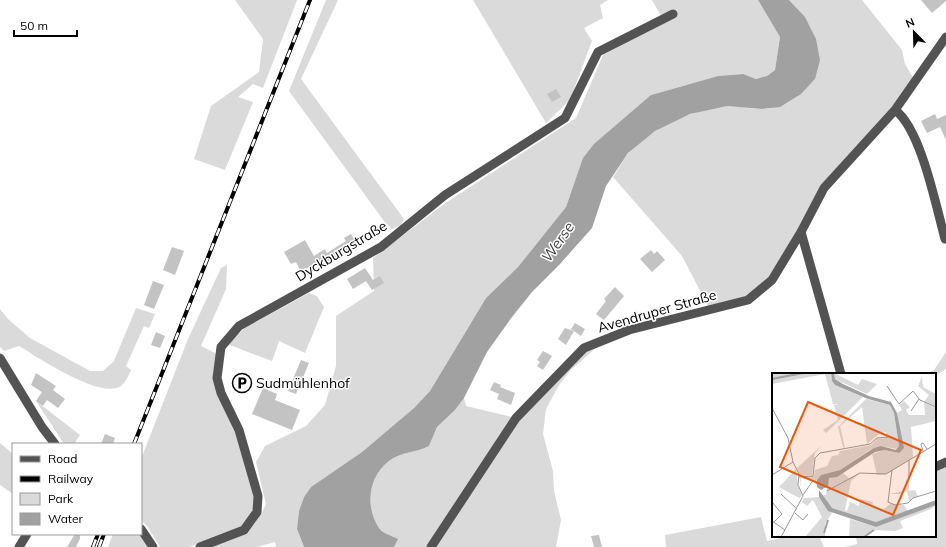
<svg xmlns="http://www.w3.org/2000/svg" width="946" height="547" font-family="Mulish,sans-serif">
  <style>
    .green { fill: #dadada }
    .water { fill: #a1a1a1 }
    .building { fill: #c3c3c3 }
    .lines { fill: none; stroke-linecap: round; stroke-linejoin: round }
    .minor { stroke: #535353; stroke-width: 9 }
    .rail-casing { stroke: #000; stroke-width: 4 }
    .rail { stroke: #fff; stroke-width: 2.5; stroke-dasharray: 8; stroke-linecap: butt }
    .labels { text-anchor: middle; stroke-width: 3; stroke-linejoin: round; paint-order: stroke }
    .street-label { font-size: 14px; fill: #000; stroke: #fff }
    .poi-label { font-size: 14px; fill: #000; stroke: #fff; text-anchor: start }
    .water-label { font-size: 15px; font-style: italic; fill: #424242; stroke: #fff }
    .inset-river { fill: none; stroke: #a1a1a1; stroke-width: 2 }
    .inset-road { fill: none; stroke: #999; stroke-width: 1 }
    .view { fill: #e8590c; fill-opacity: 0.15; stroke: #e8590c; stroke-width: 2 }
    .inset-edge { fill: none; stroke: #000; stroke-width: 2 }
  </style>
  <rect width="100%" height="100%" fill="#fff"/>
  <path class="green" d="M235 0H297L263 88 253 84 238 97 253 102 225 170 194 159 211 106 259 72 263 39Z
    M326 0H338L301 79 404 219 401 225 392 229 384 221 289 91Z
    M473 0H608L600 5 603 18 584 28 592 41 570 100 546 123Z
    M652 0H758L780 37 775 70 767 76 756 79 742 74 718 76 651 95 583 159 566 207 518 267 486 298 430 391 414 408 362 452 311 487 304 497 299 511 297 529 304 547H276L275 542 257 547H209L247 533 262 512 266 504 256 462 265 446 306 426 325 405 336 366V316L374 291 373 258 447 202 576 118 603 55 664 21Z
    M789 0H862L902 50 905 64 915 81 824 188 772 280 748 300 710 310 682 256 613 177C618 170 622 161 628 154 648 129 695 108 727 106 739 106 750 109 761 109 784 109 800 95 815 79 816 38 818 31 789 0Z
    M227 265 226 289 201 346 215 353 217 357 214 379 236 431 254 496 253 511 240 528 189 547H160L148 527 141 520V459L188 339 221 268Z
    M309 293 317 296 324 307 305 353 279 341 272 361 227 344 245 328Z
    M136 308 155 314 149 328 144 326 126 366 131 370C129 375 125 383 121 386 101 400 37 357 19 346L4 351 0 347V309L8 319 30 338 90 371H103L114 361Z
    M607 338 571 370 559 385 546 409 543 434 553 471 554 491 561 520 556 547H394L397 539C392 536 382 533 379 528 365 507 368 477 389 461 402 451 416 453 429 446L437 427 455 410 464 398 466 406 516 418 584 348Z
    M946 352V369L935 376V374H926L934 370Z
    M36 401 80 435 74 444H64Z
    M0 443 13 454V494L0 485Z
    M946 465V547H844L857 544 856 536H935V469Z
    M761 517 767 541 790 536H819L824 547H666L665 535Z
    M113 534H140L148 547H108Z"/>
  <path class="water" d="M758 0H789L805 17 816 39 820 60 815 79 801 94 780 107 762 109 727 106 690 114 655 131 628 153 606 186 592 228 560 264 532 292 512 317 487 352 464 398 455 410 437 427 429 446C416 453 402 451 389 461 368 477 365 507 379 528 382 533 392 536 398 539L394 547H304L297 529 299 511 304 497 311 487 362 452 414 408 430 391 486 298 518 267 566 207 583 158 594 144 651 95 718 76 743 74 756 79 767 76 775 70 780 37Z"/>
  <path class="building" d="M921 0H946V1L932 13Z
    M556 89 561 97 552 102 547 94Z
    M935 114 937 119 946 115V140L940 127 927 133 921 121Z
    M351 234 358 245 325 264 322 260 301 272 296 262 291 264 284 252 305 240 314 256 325 249 327 253 346 241 344 238Z
    M172 247 184 251 175 275 163 270Z
    M651 250 654 254 657 251 665 260 652 272 640 259Z
    M365 268 373 280 380 276 384 283 372 290 366 281 353 289 347 279Z
    M153 281 164 285 154 309 144 305Z
    M615 287 624 296 604 320 596 314 606 301 604 299Z
    M575 323 585 329 581 336 571 329Z
    M565 328 574 331 566 345 558 339Z
    M156 332 165 336 160 348 151 345Z
    M543 351 552 356 543 370 537 366 540 362 537 360Z
    M301 360 309 363 296 394 288 391Z
    M36 373 56 386 53 390 65 399 58 408 47 400 43 406 36 401 42 392 31 385Z
    M494 382 501 385 500 387 515 393 511 405 497 399 499 394 490 390Z
    M263 388 277 394 275 400 300 410 292 430 252 414Z
    M105 434 115 438 113 444H101Z
    M75 534H80V539L76 547H67Z
    M599 535 602 547H594L591 536Z"/>
  <g class="lines">
    <path class="minor" d="M895 110C921 129 936 206 945 239
      M801 232 841 374
      M0 358 42 427 55 444
      M935 467 946 462
      M141 529 153 547
      M19 547 27 534
      M200 547 244 530 257 512 258 496 239 430 221 393 217 378 221 347 239 326 381 247 445 195 565 118 598 52 673 14
      M431 547 516 418 584 348 629 330 748 300 772 280 801 232 824 188 895 110 946 37"/>
    <defs>
      <path id="rail" d="M134 444 310 0
        M93 547 98 534
        M99 547 104 534"/>
    </defs>
    <use href="#rail" class="rail-casing"/>
    <use href="#rail" class="rail"/>
  </g>
  <defs>
    <symbol id="parking-ring" viewBox="-11 -11 22 22"><circle r="9.5" fill="#fff" stroke="#000" stroke-width="1.5"/><path d="M-3.5-5.5H1a3.5 3.5 0 0 1 0 7H-1V5.5H-3.5ZM-1-3.4V-.6H.8a1.4 1.4 0 0 0 0-2.8Z" fill="#000"/></symbol>
  </defs>
  <g fill-rule="evenodd">
    <use href="#parking-ring" x="231" y="372" width="22" height="22"/>
  </g>
  <g class="labels">
    <g class="street-label">
      <text transform="translate(341 251) rotate(-31)" y="5">Dyckburgstraße</text>
      <text transform="translate(657 311) rotate(-16)" y="5">Avendruper Straße</text>
    </g>
    <g class="poi-label">
      <text x="256" y="388">Sudmühlenhof</text>
    </g>
    <g class="water-label">
      <text transform="translate(558 242) rotate(-55)" y="5">Werse</text>
    </g>
  </g>
  <g transform="translate(772 373)">
    <rect width="164" height="164" fill="#fff"/>
    <path d="M0 0H59L60 8 63 12 91 24 54 60 51 57 66 47 62 32 66 31H61L53 1 0 11ZM62 0 86 12 90 6 105 11 95 21 63 6ZM150 4 151 14 164 21V34L152 29 157 22 146 13ZM94 26 118 32 122 40 127 73 125 76 109 73 98 77 68 97 49 102 45 107V113L41 107 29 105V115L28 105 42 103 43 97 55 93 60 83 66 82 68 78 99 72 105 66 114 65V59L108 60 95 71 90 34 68 53 73 75 71 74 66 54ZM132 28 138 34 134 37 137 42H153L152 29 164 35V48L139 54 141 85 114 101 105 102 100 81 113 77 127 80 129 66 125 40 130 37 127 32ZM50 72 43 80 40 102 28 103 25 95ZM24 96 26 113 30 123 27 125 7 114ZM71 100 77 105 88 100 79 108 73 137 75 138 78 129 87 133 88 126 101 129 100 132 111 137 118 131 132 132 136 139 104 149 60 135 55 131 52 124 49 118 51 122H54L56 106ZM137 105V118L143 117 146 123 140 125 138 122 140 126 137 129 135 118 130 121H117L132 118ZM47 124 60 140 53 151V163L33 164 50 144 41 127 35 133 30 129 32 125ZM164 132 159 136 128 148 131 155 123 158 102 157 92 164H77L78 146 104 154Z" fill="#dadada"/>
    <path d="M59 0H62L63 6 71 11 97 23 119 29 125 40 132 75 127 80 113 77 103 79 65 104 57 105 56 113 49 117 45 114V107L49 102 68 97 102 75 109 73 124 77 127 73 122 40 118 32 96 26 63 12 60 8ZM47 117 60 135 104 149 164 127V132L104 154 56 138 47 124Z" fill="#a1a1a1"/>
    <path class="inset-river" d="M0 6 31 0M52 160 56 147M92 164 102 157"/>
    <path class="inset-road" d="M115 13 127 31 141 18 148 27 164 34M0 35 16 65 21 89 27 101 26 112 31 123 9 164M139 38 147 26M151 78 149 71 151 70 155 76M120 97 116 129 123 132 136 130 141 125 164 118M0 102 21 89M27 104 41 103 43 85 48 80 98 71 105 65 116 64M137 105V87M55 118 88 100 114 101 164 71M9 121 25 136M31 122 40 109M0 129 10 141 2 149M23 140 31 147 36 141M0 148 13 157"/>
    <path class="view" d="M36 29 149 77 121 142 8 94Z"/>
    <rect width="164" height="164" class="inset-edge"/>
  </g>
  <rect x="12" y="443" width="130" height="92" fill="#ffffff" stroke="#999999"/>
  <rect x="20" y="456" width="20" height="6" fill="#535353" stroke="#999999"/>
  <text x="48" y="463" font-size="12" fill="#000000">Road</text>
  <rect x="20" y="476" width="20" height="6" fill="#000000" stroke="#999999"/>
  <text x="48" y="483" font-size="12" fill="#000000">Railway</text>
  <rect x="20" y="493" width="20" height="12" fill="#dadada" stroke="#999999"/>
  <text x="48" y="503" font-size="12" fill="#000000">Park</text>
  <rect x="20" y="513" width="20" height="12" fill="#a1a1a1" stroke="#999999"/>
  <text x="48" y="523" font-size="12" fill="#000000">Water</text>
  <g transform="translate(914 32) rotate(337)" stroke="#ffffff" stroke-width="3" paint-order="stroke">
  <path d="M0-3L7 15L0 10L-7 15Z" fill="#000000"/>
  <text y="-6" font-size="11" font-weight="bold" text-anchor="middle" fill="#000000">N</text>
  </g>
  <path d="M14 30v6h63v-6" fill="none" stroke="#000000" stroke-width="2"/>
  <text x="20" y="30" font-size="12" fill="#000000" stroke="#ffffff" stroke-width="3" paint-order="stroke">50 m</text>
</svg>
